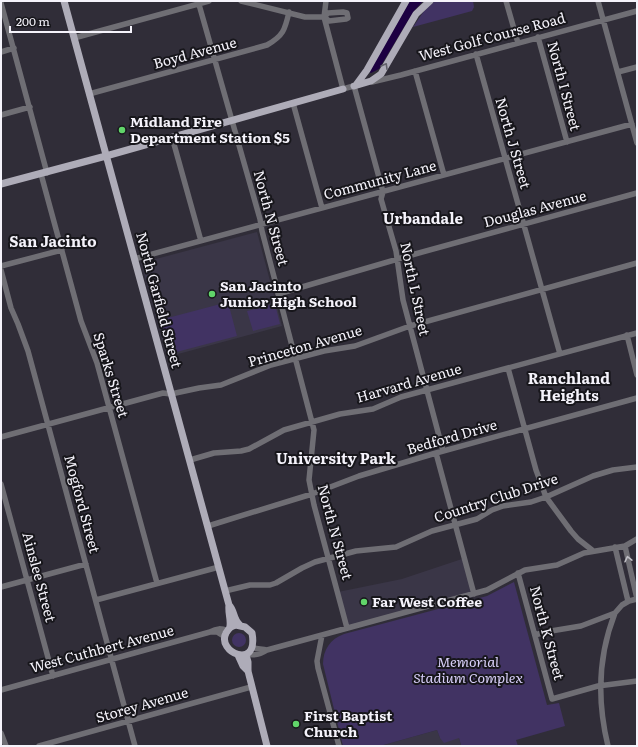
<svg xmlns="http://www.w3.org/2000/svg" width="638" height="747" font-family="Literata,serif">
  <style>
    .built { fill: #3a3647 }
    .green { fill: #413363 }
    .water { fill: #1d0042 }
    .lines { fill: none; stroke-linecap: round; stroke-linejoin: round }
    .minor { stroke: #6f6e74; stroke-width: 5.5 }
    .major { stroke: #aeacb8; stroke-width: 7 }
    .oneway { stroke: #62616a }
    .oneway2 { stroke: #bfbec5 }
    .poi-dot { fill: #61d56a; stroke: #17161b; stroke-width: 1.5 }
    .labels { text-anchor: middle; stroke-width: 4; stroke-linejoin: round; paint-order: stroke }
    .street-label { font-size: 14px; fill: #f5f3fb; stroke: #17161b }
    .poi-label { font-size: 14px; font-weight: bold; fill: #f5f3fb; stroke: #17161b; text-anchor: start }
    .park-label { font-size: 14px; font-style: italic; fill: #d9d0fa; stroke: #17161b }
    .neighbourhood-label { font-size: 15px; font-weight: bold; fill: #f5f3fb; stroke: #17161b }
  </style>
  <rect width="100%" height="100%" fill="#302d38"/>
  <path class="built" d="M257 232 282 326 167 357 141 263Z
    M465 558 474 594 347 628 338 592 402 579Z
    M437 730 440 738H459L461 745 380 746Z"/>
  <path class="green" d="M435 1H473L474 7 472 11 413 27 424 11Z
    M228 302 237 336 169 354 160 320Z
    M275 304 280 324 253 331 247 311Z
    M514 582 547 705 559 703 565 726 516 740 518 746H458L461 745 459 738 444 743 440 738 437 730 380 746H343L323 664C323 650 330 639 344 634L487 596Z
    M232 640a7 7 0 1 1 14 0a7 7 0 1 1-14 0Z"/>
  <path class="water" d="M410 1H423L414 11 404 27 379 69 371 73 369 72Z"/>
  <g class="lines">
    <path class="minor" d="M198 1 260 219 262 231 314 430 309 480 314 505 347 628
      M241 1 305 17H324
      M326 1 324 17 343 89 357 85
      M506 1 518 43
      M598 1 637 143
      M1 3 47 173
      M343 12 347 13 348 18 346 19 329 21 324 17 328 13Z
      M538 37 567 142
      M74 38 209 1
      M1 52 14 48
      M476 54 560 354
      M415 71 444 175
      M618 72 637 67
      M372 82 401 75 637 11
      M354 86 383 192 381 199 396 251 403 300 443 451
      M89 94 267 45C283 36 285 30 289 12
      M293 103 322 208
      M1 115 30 107
      M172 137 201 241
      M41 174 81 321 97 363 157 583
      M134 259 632 124
      M1 266 62 250
      M1 270 11 308 18 324 28 351 135 746
      M278 294 408 256 637 193
      M627 335 637 375
      M508 368 536 470 546 497 571 531 578 539 592 550
      M1 437 163 393 171 394 199 388 221 385 271 365 324 351 355 346 410 326 637 263
      M436 453 474 594
      M190 460 214 453 241 451 249 449 284 430 340 414 373 409 401 397 637 333
      M1 484 53 676
      M208 526 312 494 359 476 436 453 637 398
      M625 546 637 599
      M615 547 628 601
      M518 573 552 699 598 686 637 681
      M1 587 86 564
      M225 591 250 585H270L276 583 302 568 315 562 356 551 396 547 432 531 477 519 492 510 503 506 531 502 546 497 593 476 613 470 637 467
      M96 600 219 567
      M210 632H217L225 637
      M322 635 317 661 318 668 339 746
      M535 635 545 632 581 626 615 613 622 605 629 601 637 599
      M252 647C257 650 262 648 267 650
      M247 654C255 656 261 654 267 650L487 590 525 570 557 565 584 553 625 546 637 539
      M1 690 210 632C217 628 221 628 228 631
      M1 733 6 746
      M39 746 251 687
      M608 746C597 701 598 656 615 613"/>
    <path class="major" d="M64 1 229 605C235 611 233 620 240 625
      M356 85 367 70 406 1
      M354 86 371 81 381 74 416 14 430 1
      M1 184 106 156 343 89
      M229 605C228 613 231 619 230 626
      M236 625 245 627 252 633C259 671 216 652 226 633 229 628 231 626 236 625Z
      M238 655 243 666 248 671
      M246 655 248 662V671L267 746"/>
  </g>
  <defs><path id="oneway-chevron" d="M-2-3.5L2.5 0L-2 3.5" fill="none" stroke-width="1.6" stroke-linecap="round" stroke-linejoin="round"/></defs>
  <use class="oneway" href="#oneway-chevron" transform="translate(385 66) rotate(-60)"/>
  <use class="oneway2" href="#oneway-chevron" transform="translate(628 559) rotate(-103)"/>
  <g class="poi-dot">
    <circle cx="122" cy="130" r="4"/>
    <circle cx="212" cy="294" r="4"/>
    <circle cx="364" cy="602" r="4"/>
    <circle cx="296" cy="724" r="4"/>
  </g>
  <g class="labels">
    <g class="street-label">
      <text transform="translate(492 37) rotate(-15)" y="5">West Golf Course Road</text>
      <text transform="translate(195 53) rotate(-15)" y="5">Boyd Avenue</text>
      <text transform="translate(564 86) rotate(75)" y="5">North I Street</text>
      <text transform="translate(513 143) rotate(74)" y="5">North J Street</text>
      <text transform="translate(380 180) rotate(-15)" y="5">Community Lane</text>
      <text transform="translate(535 209) rotate(-15)" y="5">Douglas Avenue</text>
      <text transform="translate(271 218) rotate(75)" y="5">North N Street</text>
      <text transform="translate(415 289) rotate(78)" y="5">North L Street</text>
      <text transform="translate(159 300) rotate(75)" y="5">North Garfield Street</text>
      <text transform="translate(305 346) rotate(-16)" y="5">Princeton Avenue</text>
      <text transform="translate(111 375) rotate(73)" y="5">Sparks Street</text>
      <text transform="translate(409 383) rotate(-16)" y="5">Harvard Avenue</text>
      <text transform="translate(452 437) rotate(-16)" y="5">Bedford Drive</text>
      <text transform="translate(496 498) rotate(-18)" y="5">Country Club Drive</text>
      <text transform="translate(82 504) rotate(75)" y="5">Mogford Street</text>
      <text transform="translate(335 532) rotate(75)" y="5">North N Street</text>
      <text transform="translate(39 577) rotate(75)" y="5">Ainslee Street</text>
      <text transform="translate(547 633) rotate(75)" y="5">North K Street</text>
      <text transform="translate(102 649) rotate(-15)" y="5">West Cuthbert Avenue</text>
      <text transform="translate(142 705) rotate(-16)" y="5">Storey Avenue</text>
    </g>
    <g class="poi-label">
      <text x="130" y="127">Midland Fire<tspan x="130" dy="16">Department Station $5</tspan></text>
      <text x="220" y="291">San Jacinto<tspan x="220" dy="16">Junior High School</tspan></text>
      <text x="372" y="607">Far West Coffee</text>
      <text x="304" y="721">First Baptist<tspan x="304" dy="16">Church</tspan></text>
    </g>
    <g class="park-label">
      <text x="468" y="667">Memorial<tspan x="468" dy="16">Stadium Complex</tspan></text>
    </g>
    <g class="neighbourhood-label">
      <text x="423" y="224">Urbandale</text>
      <text x="53" y="247">San Jacinto</text>
      <text x="569" y="384">Ranchland<tspan x="569" dy="17">Heights</tspan></text>
      <text x="336" y="464">University Park</text>
    </g>
  </g>
  <rect width="638" height="747" fill="none" stroke="#f5f3fb" stroke-width="4"/>
  <path d="M10 26v6h121v-6" fill="none" stroke="#f5f3fb" stroke-width="2"/>
  <text x="16" y="26" font-size="12" fill="#f5f3fb" stroke="#17161b" stroke-width="3" paint-order="stroke">200 m</text>
</svg>
